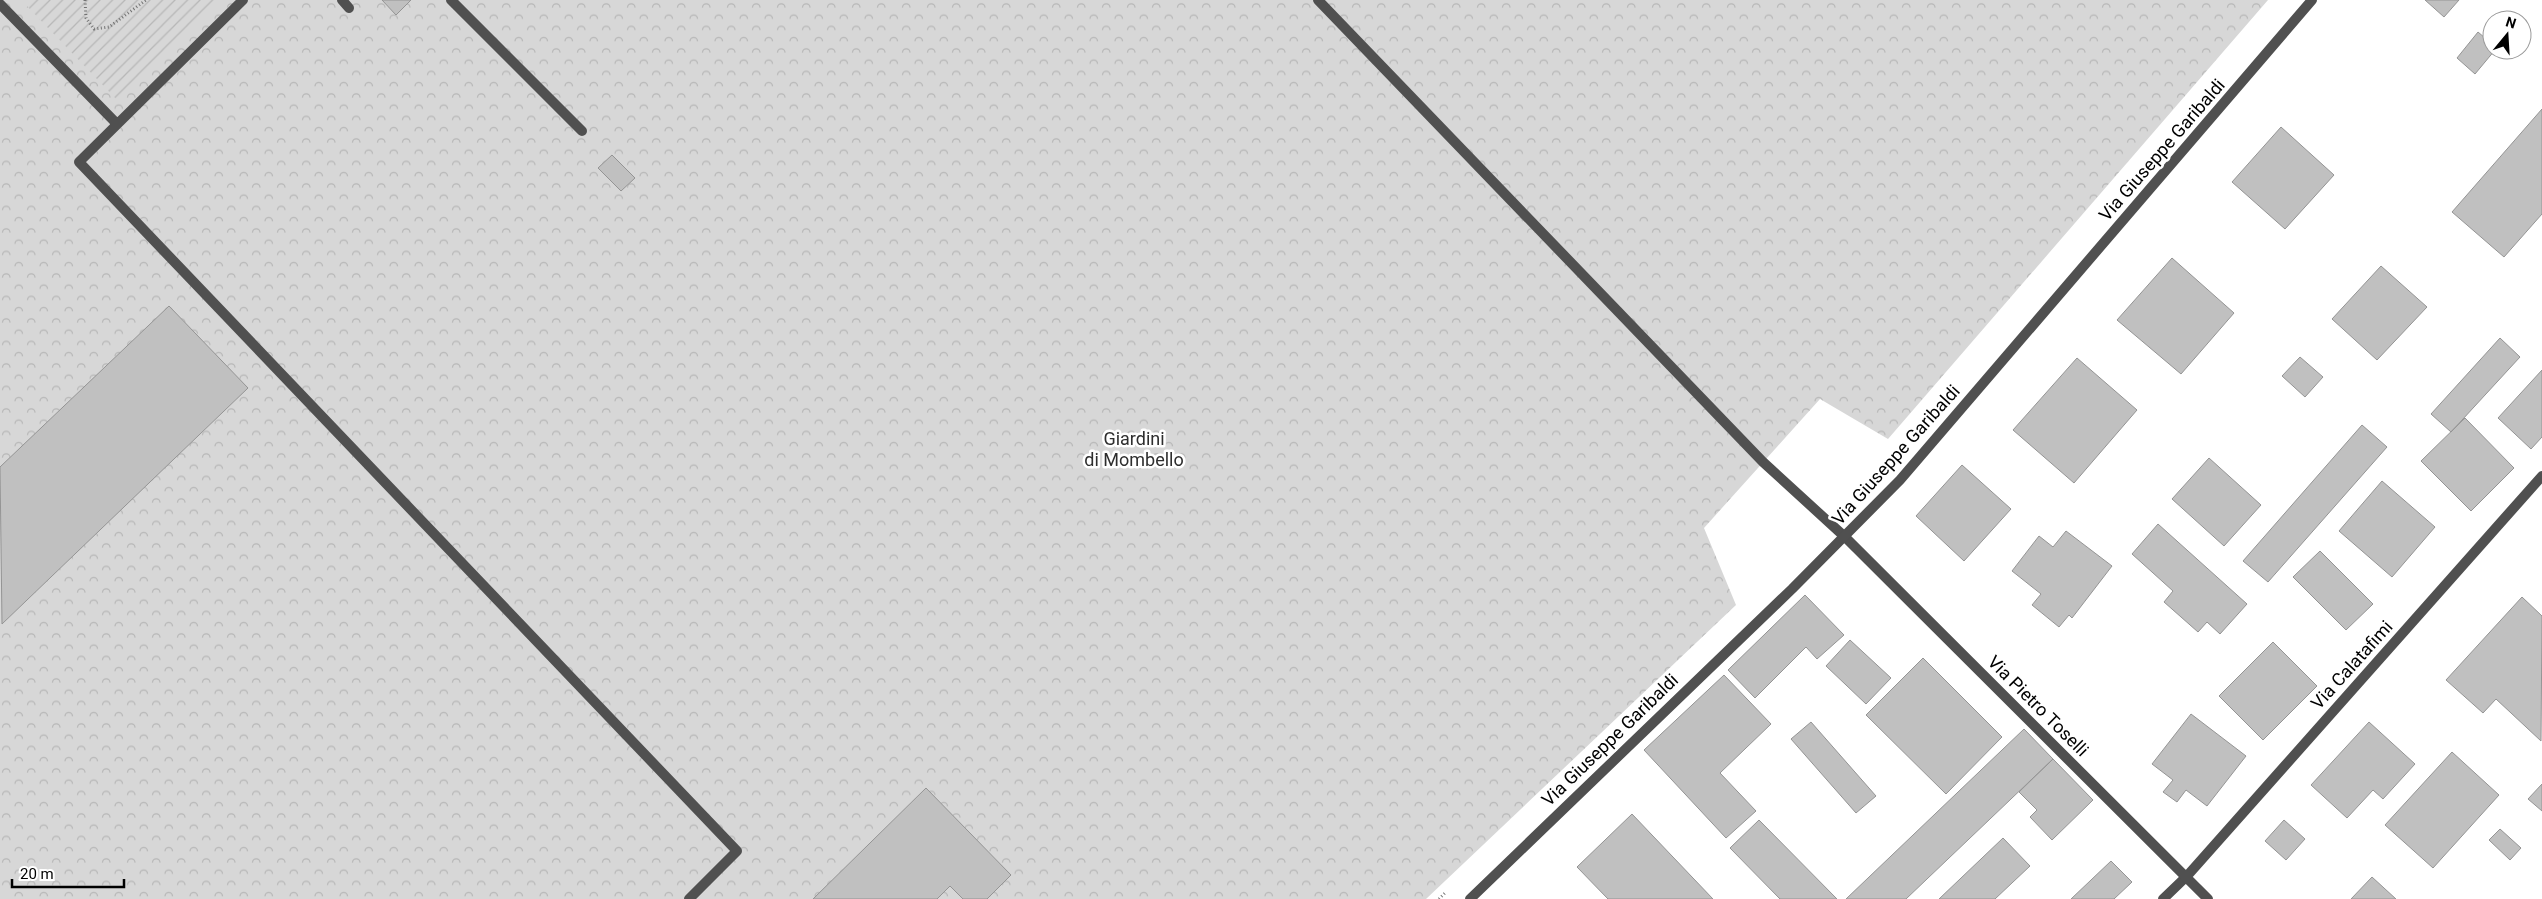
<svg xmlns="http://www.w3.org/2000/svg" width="2542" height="899" font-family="Roboto,sans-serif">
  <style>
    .forest { fill: url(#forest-crowns) }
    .garden { fill: url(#garden-furrows) }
    .building { fill: #c0c0c0; stroke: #949494 }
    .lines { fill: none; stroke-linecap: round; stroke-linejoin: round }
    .path { stroke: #727272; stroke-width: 3; stroke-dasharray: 1 2.5; stroke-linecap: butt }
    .service { stroke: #505050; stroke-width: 10 }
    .minor { stroke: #505050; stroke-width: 10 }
    .tertiary { stroke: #505050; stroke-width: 10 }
    .labels { text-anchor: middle; stroke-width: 5; stroke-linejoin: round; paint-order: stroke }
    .street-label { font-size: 18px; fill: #000; stroke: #fff }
    .park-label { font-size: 18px; fill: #2e2e2e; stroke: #fff }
  </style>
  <defs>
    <pattern id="forest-crowns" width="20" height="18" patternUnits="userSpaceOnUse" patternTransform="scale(1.25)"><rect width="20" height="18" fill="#d7d7d7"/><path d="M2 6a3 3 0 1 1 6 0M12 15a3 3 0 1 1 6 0" fill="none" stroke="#b7b7b7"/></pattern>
    <pattern id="garden-furrows" width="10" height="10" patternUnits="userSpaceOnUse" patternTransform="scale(1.25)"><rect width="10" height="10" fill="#d7d7d7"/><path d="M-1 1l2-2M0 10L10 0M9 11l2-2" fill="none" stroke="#b7b7b7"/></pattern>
  </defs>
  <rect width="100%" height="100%" fill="#fff"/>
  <path class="forest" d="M0 0H2268L1888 439 1820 399 1704 528 1736 605 1426 899H0Z"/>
  <path class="garden" d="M31 0H222L118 101 26 5Z"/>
  <path class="building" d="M382 0H411L396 15Z
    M2425 0H2459L2444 17Z
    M2478 32 2492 44V50H2495L2475 74 2457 58Z
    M2542 109V214L2504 257 2452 212Z
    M2281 127 2334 175 2285 229 2232 182Z
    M612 155 635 178 621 191 598 168Z
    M2172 258 2234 313 2181 374 2117 320Z
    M2381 266 2427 307 2377 360 2332 319Z
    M169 306 248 388 2 624 0 467Z
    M2500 338 2520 357 2451 432 2431 414Z
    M2300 357 2323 377 2305 397 2282 376Z
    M2077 358 2137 410 2074 483 2013 430Z
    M2542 370V437L2531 449 2498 418Z
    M2465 418 2514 468 2471 511 2421 461Z
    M2362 425 2387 447 2268 582 2243 561Z
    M2209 458 2261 505 2224 546 2172 499Z
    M1962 465 2011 509 1964 561 1916 516Z
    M2382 481 2435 527 2392 577 2339 531Z
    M2158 524 2247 604 2220 634 2207 622 2198 632 2164 602 2173 591 2132 554Z
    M2066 531 2112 566 2072 618 2069 615 2059 627 2032 605 2041 594 2012 571 2039 536 2053 547Z
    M2320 551 2373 604 2346 630 2293 577Z
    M1805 595 1844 635 1817 659 1806 647 1755 698 1728 670Z
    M2522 597 2542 616 2541 741 2496 699 2483 713 2446 680Z
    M1850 640 1891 678 1866 704 1826 666Z
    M2273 642 2317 686 2263 740 2219 696Z
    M1923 658 2002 737 1946 794 1866 715Z
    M1724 675 1771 724 1720 773 1756 811 1726 838 1644 750Z
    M2191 714 2246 756 2207 806 2186 790 2177 802 2163 792 2173 780 2152 764Z
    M1811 722 1876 796 1856 813 1791 739Z
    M2369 722 2415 764 2383 799 2373 790 2347 818 2311 785Z
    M2024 729 2053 759 1906 899H1846Z
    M2452 752 2499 795 2433 868 2385 825Z
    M2053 759 2093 800 2052 840 2030 817 2037 810 2019 792Z
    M2542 784V811L2528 799Z
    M926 788 1011 875 987 899H963L950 886 937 899H813Z
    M1632 814 1713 899H1608L1577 867Z
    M1759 820 1837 899H1780L1730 848Z
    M2284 820 2305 839 2286 860 2265 841Z
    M2500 829 2521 848 2510 860 2489 840Z
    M2003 838 2030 866 1995 899H1939Z
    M2111 861 2132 882 2114 899H2071Z
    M2372 877 2396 899H2351Z"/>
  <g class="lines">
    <path class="path" d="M85 0 86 18 94 29 109 27 146 0
      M1439 899 1446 892"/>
    <path class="service" d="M243 0 79 162 737 851 689 899
      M342 0 349 8
      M451 0 582 131
      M1318 0 1763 462 1845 537
      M0 4 117 124
      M2163 899 2187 876"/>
    <path class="minor" d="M1845 537 2208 899
      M2187 876 2542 476"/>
    <path class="tertiary" d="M1470 899 1792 589 1900 480 2312 0"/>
  </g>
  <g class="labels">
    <g class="street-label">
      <text transform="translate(2162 150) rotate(-49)" y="6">Via Giuseppe Garibaldi</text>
      <text transform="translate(1896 455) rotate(-48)" y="6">Via Giuseppe Garibaldi</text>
      <text transform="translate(2352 665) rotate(-48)" y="6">Via Calatafimi</text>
      <text transform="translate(2038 706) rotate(45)" y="6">Via Pietro Toselli</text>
      <text transform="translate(1610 740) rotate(-44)" y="6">Via Giuseppe Garibaldi</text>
    </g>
    <g class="park-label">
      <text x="1134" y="445">Giardini<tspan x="1134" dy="21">di Mombello</tspan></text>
    </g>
  </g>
  <g transform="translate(2507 35) rotate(18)"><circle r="24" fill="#ffffff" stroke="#999999"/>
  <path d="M0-4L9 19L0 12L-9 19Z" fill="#000000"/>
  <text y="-8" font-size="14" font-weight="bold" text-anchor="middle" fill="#000000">N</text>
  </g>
  <path d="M12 879v8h112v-8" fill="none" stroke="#000000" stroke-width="2.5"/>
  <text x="20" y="879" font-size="15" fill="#000000" stroke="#ffffff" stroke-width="4" paint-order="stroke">20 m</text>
</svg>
